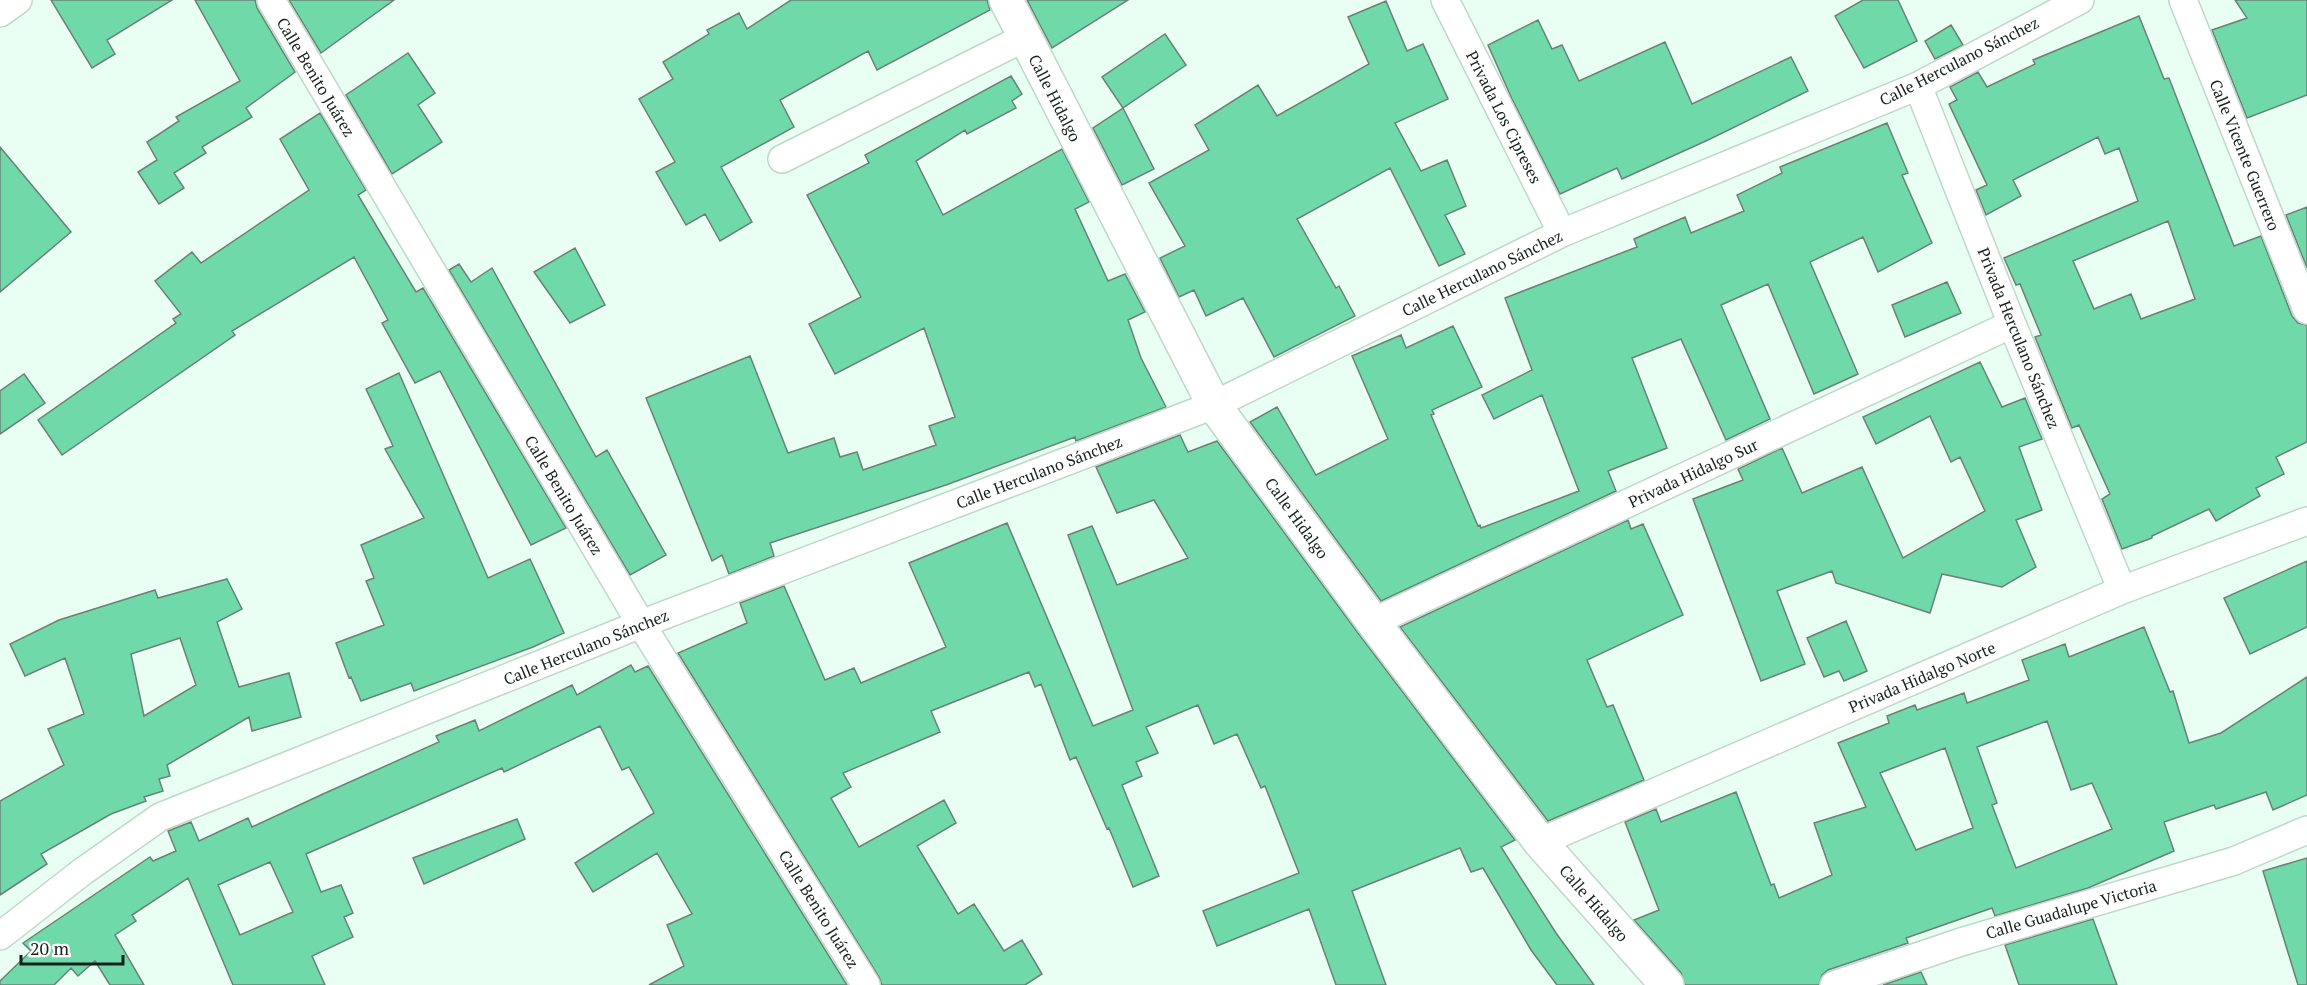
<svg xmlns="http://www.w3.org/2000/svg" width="2307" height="985" font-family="'PT Serif',serif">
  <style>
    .building { fill: #70d9aa; stroke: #6a8275; stroke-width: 1.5; fill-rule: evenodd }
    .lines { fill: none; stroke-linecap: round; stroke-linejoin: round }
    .minor-casing { stroke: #bed8ca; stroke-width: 30 }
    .tertiary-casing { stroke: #bed8ca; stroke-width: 36 }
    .minor { stroke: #fff; stroke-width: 27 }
    .tertiary { stroke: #fff; stroke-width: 33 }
    .labels { text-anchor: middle; stroke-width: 4.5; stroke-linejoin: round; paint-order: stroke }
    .street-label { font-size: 16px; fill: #18221d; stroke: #fff }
  </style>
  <rect width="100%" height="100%" fill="#e9fff3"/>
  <path class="building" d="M51 0H172L107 40 115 54 92 68Z
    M195 0H255L257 8 295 72 246 108 252 117 202 147 206 153 174 173 184 188 159 204 138 172 157 160 147 142 179 121 176 117 240 81Z
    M289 0H394L321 53Z
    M791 0H987L990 10 877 70 868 51 780 100 794 127 721 167 752 222 720 241 705 214 686 225 656 172 675 162 639 99 673 79 663 62 709 34 707 30 739 13 747 29Z
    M1027 0H1128L1052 48Z
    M1863 0H1898L1917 41 1864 68 1835 16Z
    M2235 0H2307V95L2247 118 2212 30 2247 18Z
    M1386 1 1407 51 1423 44 1448 99 1395 123 1421 171 1447 160 1466 206 1445 215 1465 254 1439 266 1390 168 1297 219 1336 288 1339 286 1355 316 1274 357 1243 298 1206 316 1194 290 1179 297 1160 258 1185 246 1149 183 1209 150 1195 125 1258 85 1277 116 1369 64 1348 17Z
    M2139 16 2164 79 2169 78 2234 246 2261 236 2292 316 2298 323 2307 325V442L2276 457 2284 474 2256 488 2260 496 2216 521 2209 509 2152 536V538L2122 549 2102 499 2110 494 2079 425 2072 428 2035 337 2041 335 2020 284 2016 285 2004 258 2138 201 2119 148 2105 154 2098 137 2013 180 2021 196 1986 215 1976 190 1987 185 1949 104 1957 100 1950 87 1978 72 1987 87 2035 64 2033 60ZM2168 221 2195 299 2141 319 2131 294 2094 309 2073 261Z
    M1538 20 1552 49 1562 45 1579 81 1665 42 1692 104 1791 57 1808 91 1708 140 1622 179 1617 168 1560 194 1512 99 1488 45Z
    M1951 25 1963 45 1935 59 1925 41Z
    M1165 34 1186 65 1123 108 1154 169 1122 185 1093 128 1123 108 1102 77Z
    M408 53 435 93 418 105 442 142 392 174 346 95Z
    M1011 76 1022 94 1012 101 1016 108 967 134 965 130 916 161 943 215 1062 149 1089 202 1075 209 1108 281 1125 274 1145 312 1128 320 1141 358 1166 407 1076 441 1075 437 946 485 770 543 774 556 729 574 722 555 712 561 646 398 750 356 788 453 834 438 840 457 857 452 863 470 936 445 929 426 955 417 924 328 835 374 809 324 861 297 807 195 869 163 865 155Z
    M320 113 366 190 358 195 383 237 416 292 423 288 566 528 531 545 440 371 415 383 382 323 388 320 354 257 232 331 235 335 62 455 38 420 176 323 173 319 181 314 155 281 192 252 201 263 309 190 280 139Z
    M1887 123 1908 173 1902 175 1932 243 1878 272 1863 237 1810 262 1858 374 1814 394 1768 284 1721 305 1770 419 1726 440 1681 339 1632 358 1667 448 1608 471 1616 491 1381 601 1250 422 1277 407 1316 475 1388 439 1352 356 1401 335 1406 348 1453 326 1482 387 1432 410 1434 414 1431 415 1478 526 1480 525 1481 528 1579 491 1542 395 1494 419 1482 395 1532 370 1505 298 1637 247 1634 239 1685 217 1691 233 1744 211 1737 195 1782 173 1780 167Z
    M0 147 71 232 0 292Z
    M2307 207V268L2286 215Z
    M575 248 605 305 570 323 534 272Z
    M459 264 471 282 492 268 596 457 607 450 666 555 630 575 449 270Z
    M1947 282 1961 313 1905 337 1892 305Z
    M1980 362 2002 407 2025 398 2042 439 2019 447 2042 510 2016 520 2036 567 2002 587 1942 574 1930 613 1836 583 1832 571 1777 591 1805 664 1761 681 1693 499 1743 480 1738 469 1782 448 1802 493 1862 467 1903 558 1985 511 1960 457 1951 462 1930 416 1876 444 1863 417Z
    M399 373 488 578 530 559 564 633 533 647 414 691 411 683 361 701 351 677 349 678 336 643 384 625 366 581 374 578 361 545 424 518 385 449 393 446 366 389Z
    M24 374 45 403 0 434V391Z
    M1180 435 1188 452 1217 441 1358 633 1515 840 1501 847 1556 933 1594 985H1557L1531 950 1483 868 1471 872 1460 848 1352 891 1386 985H1336L1309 909 1217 946 1203 911 1299 873 1265 786 1261 788 1237 734 1214 744 1198 705 1146 727 1158 753 1136 762 1142 776 1122 785 1159 876 1133 887 1109 828 1107 829 1076 757 1070 760 1041 684 1035 687 1029 672 931 711 940 732 843 773 851 787 831 798 859 847 944 800 956 823 917 846 958 914 974 904 1004 951 1022 940 1042 974 1025 985H882L879 977 678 653 747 623 740 603 784 586 825 680 854 668 861 683 946 647 909 563 1007 523 1093 726 1133 710 1068 535 1092 526 1117 585 1188 558 1154 500 1117 513 1096 467Z
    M1628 520 1631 529 1643 524 1683 615 1587 660 1607 707 1613 705 1644 780 1548 821 1400 627Z
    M2307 561V627L2250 654 2224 598Z
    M227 579 242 609 217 622 239 687 289 673 301 717 252 731 249 717 167 765 170 776 159 779 163 791 144 797 146 801 111 814 41 854 47 864 0 895V801L64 765 48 729 84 714 65 658 25 676 10 644 59 620 155 590 158 598ZM180 638 196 685 144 716 131 654Z
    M1846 621 1867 671 1844 681 1839 671 1824 677 1807 638Z
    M2144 627 2170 692 2173 691 2189 743 2221 733 2307 677V795L2273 810 2266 792 2216 809 2214 805 2164 822 2174 851 2088 888 1995 916 1992 908 1906 938 1908 943 1828 970 1822 975 1819 985H1685L1681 973 1634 920 1659 910 1625 822 1656 809 1661 822 1736 792 1771 885 1774 884 1779 898 1832 875 1814 823 1866 807 1838 743 1889 723 1887 716 1915 705 1917 710 1964 693 1967 703 2029 680 2022 660 2065 644 2069 657ZM2047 721 2071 790 2092 783 2112 829 2016 868 1992 805 1997 803 1977 747ZM1945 748 1973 828 1916 850 1880 773Z
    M631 665 635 672 648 666 847 985H649L684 966 667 925 692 914 657 853 593 892 575 863 654 813 629 767 622 770 600 726 504 772 502 768 306 854 321 892 341 885 353 913 344 917 353 937 312 956 325 985H233L188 878 132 915 136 921 115 935 144 985H110L95 961 78 976 71 968 54 985H0V981L31 951 23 943 150 857 153 861 176 851 168 831 191 822 199 841 248 818 252 827 323 794 439 742 436 736 475 720 479 731 572 685 577 695ZM270 862 293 912 240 935 218 885Z
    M517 819 525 839 424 884 413 858Z
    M2307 858V985H2298L2263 871Z
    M2093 919 2117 985H2019L2005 945Z
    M1921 972 1927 985H1883Z"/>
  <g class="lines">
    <defs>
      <path id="minor" d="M271 0 641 624 866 985
        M1445 0 1562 233
        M2183 0 2307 310
        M0 13 18 0
        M1918 86 2012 324 2122 590
        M782 159 1024 38
        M1373 622 2012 324
        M1540 842 2122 590 2307 521
        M0 936 82 872 160 817 641 624 1214 405 1562 233 1918 86 2080 0
        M1834 985 1961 942 2234 861 2307 830"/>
      <path id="tertiary" d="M1006 0 1214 405 1373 622 1540 842 1667 985"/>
    </defs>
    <use href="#minor" class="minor-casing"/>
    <use href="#tertiary" class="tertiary-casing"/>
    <use href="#minor" class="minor"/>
    <use href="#tertiary" class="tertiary"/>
  </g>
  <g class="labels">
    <g class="street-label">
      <text transform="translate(1959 61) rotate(-27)" y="6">Calle Herculano Sánchez</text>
      <text transform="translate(316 77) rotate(59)" y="6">Calle Benito Juárez</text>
      <text transform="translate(1055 98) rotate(63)" y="6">Calle Hidalgo</text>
      <text transform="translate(1504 117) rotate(63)" y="6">Privada Los Cipreses</text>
      <text transform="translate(2245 155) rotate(68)" y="6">Calle Vicente Guerrero</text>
      <text transform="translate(1482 273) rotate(-26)" y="6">Calle Herculano Sánchez</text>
      <text transform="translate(2019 338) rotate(68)" y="6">Privada Herculano Sánchez</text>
      <text transform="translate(1039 472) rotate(-21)" y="6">Calle Herculano Sánchez</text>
      <text transform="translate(1693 473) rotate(-25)" y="6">Privada Hidalgo Sur</text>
      <text transform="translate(564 495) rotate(59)" y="6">Calle Benito Juárez</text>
      <text transform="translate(1297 518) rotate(54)" y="6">Calle Hidalgo</text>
      <text transform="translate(586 647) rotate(-22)" y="6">Calle Herculano Sánchez</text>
      <text transform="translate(1922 677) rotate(-23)" y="6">Privada Hidalgo Norte</text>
      <text transform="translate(1594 903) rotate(49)" y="6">Calle Hidalgo</text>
      <text transform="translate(819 909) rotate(58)" y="6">Calle Benito Juárez</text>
      <text transform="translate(2071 909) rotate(-16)" y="6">Calle Guadalupe Victoria</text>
    </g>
  </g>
  <path d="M21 955v9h102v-9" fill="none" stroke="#18221d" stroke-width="3"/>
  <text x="30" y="955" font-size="18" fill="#18221d" stroke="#ffffff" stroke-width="4.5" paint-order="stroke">20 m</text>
</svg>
